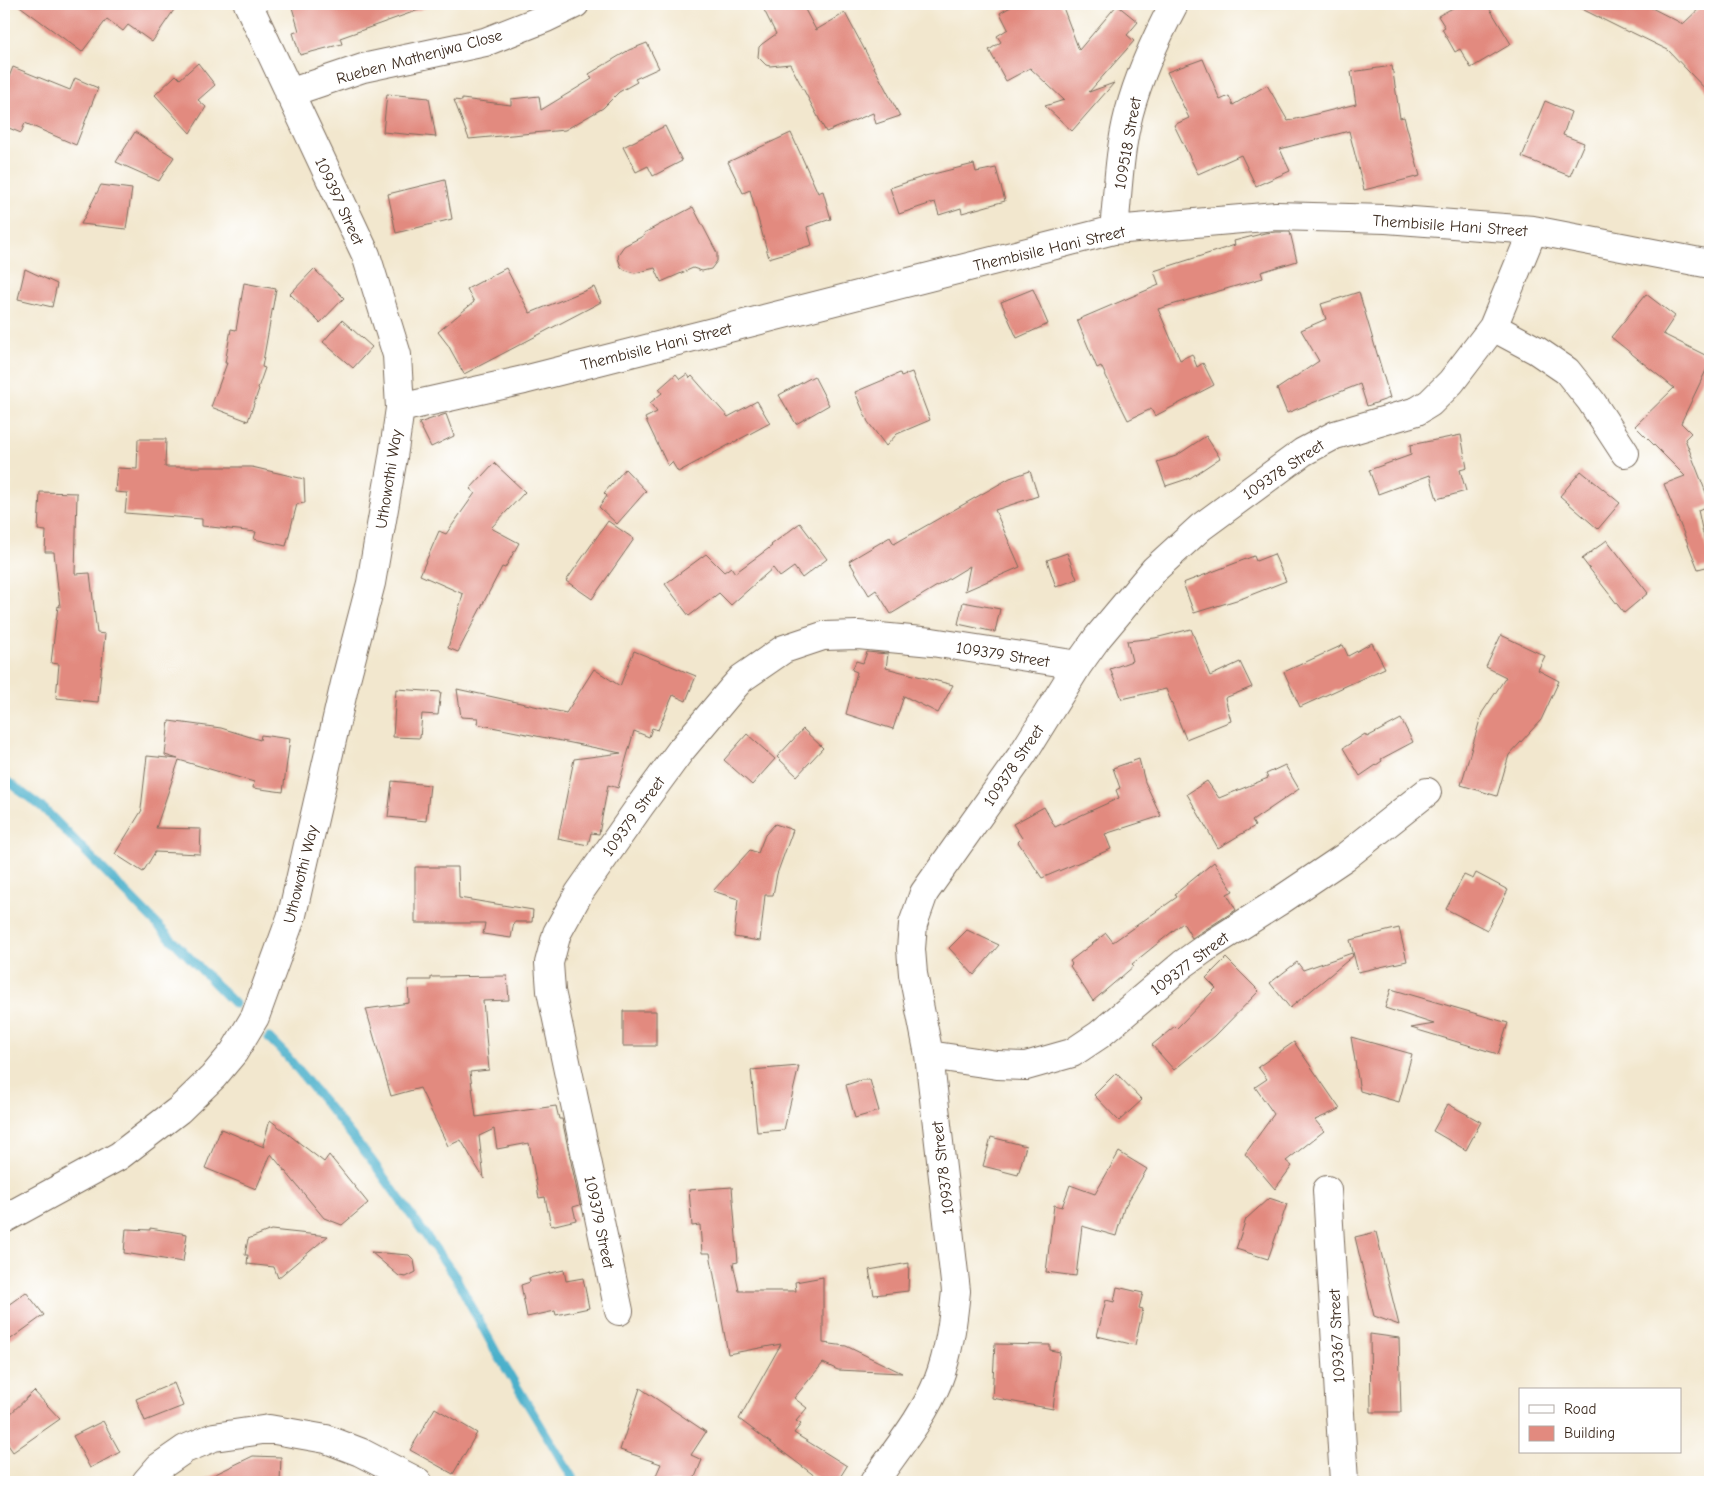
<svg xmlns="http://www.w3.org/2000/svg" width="1714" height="1486" font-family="'Comic Neue',sans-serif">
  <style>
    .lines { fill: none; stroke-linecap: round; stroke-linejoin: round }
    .stream { stroke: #4cb0cb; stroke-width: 9 }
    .building { fill: #e28a7f }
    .minor-casing { stroke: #7b6c5c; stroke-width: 30 }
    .minor { stroke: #fff; stroke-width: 28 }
    .labels { text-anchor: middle; stroke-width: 4; stroke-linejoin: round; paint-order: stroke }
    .street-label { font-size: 16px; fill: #3b2a1e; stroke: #fff }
  </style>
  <rect width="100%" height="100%" fill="#fff"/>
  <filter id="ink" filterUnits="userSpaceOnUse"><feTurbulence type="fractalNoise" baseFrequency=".02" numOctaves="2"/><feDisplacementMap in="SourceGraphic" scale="10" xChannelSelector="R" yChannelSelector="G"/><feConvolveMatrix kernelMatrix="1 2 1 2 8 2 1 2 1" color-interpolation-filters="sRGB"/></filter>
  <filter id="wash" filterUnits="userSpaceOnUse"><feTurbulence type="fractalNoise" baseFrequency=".0096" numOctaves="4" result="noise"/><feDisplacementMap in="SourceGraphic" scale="20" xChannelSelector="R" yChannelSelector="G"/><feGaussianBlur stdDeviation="1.12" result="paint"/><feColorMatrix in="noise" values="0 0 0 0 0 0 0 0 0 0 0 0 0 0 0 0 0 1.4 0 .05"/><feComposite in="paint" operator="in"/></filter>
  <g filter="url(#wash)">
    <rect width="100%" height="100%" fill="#f2e7ce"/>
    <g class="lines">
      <path class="stream" d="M4 779 43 808 235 1004
        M269 1038 286 1055 370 1158 455 1276 496 1352 575 1482"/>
    </g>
    <g id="blocks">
      <path class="building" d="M17 4H178L152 42 128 25 123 31 107 19 82 52Z
        M291 4H426L427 7 340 38 342 44 300 55 293 33 299 31Z
        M761 4H802L816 30 845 13 900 116 876 124 873 113 826 132 790 64 770 66 766 65 758 57 759 47 762 44 776 34Z
        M1016 4H1059L1064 10 1079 50 1117 5 1138 22 1127 35 1134 41 1089 92 1114 83 1072 131 1045 106 1064 100 1030 68 1006 81 989 50 1001 42 997 36 1008 29 1000 13Z
        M1460 4H1487L1511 44 1471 68 1460 49 1455 52 1442 29 1445 27 1438 16Z
        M1572 4H1644L1683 24 1704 4H1710V94L1668 50 1629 31 1628 32Z
        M647 43 659 68 635 79 637 82 619 92 603 108 565 130 469 139 454 100 462 101V99L511 105V99L539 96 541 110 592 79 589 74 629 50Z
        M1203 59 1220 100 1229 96 1233 105 1267 85 1288 121 1356 104 1351 72 1392 66 1400 118 1404 117 1420 176 1364 190 1349 131 1280 149 1290 171 1256 186 1241 155 1198 174 1174 125 1189 118 1167 72Z
        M198 63 215 85 198 100 206 107 190 133 155 95 176 75 180 79Z
        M13 67 70 90 75 78 98 88 76 145 25 123 21 133 4 126V89Z
        M387 94 429 98 436 137 383 132Z
        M1545 101 1571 112 1563 135 1584 143 1570 176 1522 157Z
        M665 126 682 161 653 176 648 166 636 172 623 147Z
        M135 132 174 157 159 181 116 162Z
        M791 133 818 193 823 191 831 219 807 227 812 245 769 258 750 190 743 193 728 162Z
        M974 164 976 172 996 168 1005 201 962 213 961 208 939 215 935 202 899 214 890 188 925 176Z
        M445 180 452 219 396 233 388 194Z
        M101 185 132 189 126 229 81 224Z
        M693 207 717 253V261L711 269 702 271 693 268 661 282 655 268 635 273 625 270 621 267 618 258 619 253 624 246 645 235 644 233Z
        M1276 232H1290L1297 261 1261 272 1263 278 1158 309 1180 360 1192 354 1197 367 1203 363 1214 385 1155 416 1151 409 1128 420 1101 366 1097 368 1077 320 1159 285 1154 271 1235 245 1234 241 1265 233Z
        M506 268 530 313 594 287 601 302 464 374 448 345 438 332 474 302 467 289Z
        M25 269 57 284 52 307 18 299Z
        M314 269 344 298 320 323 290 294Z
        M244 283 276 289 262 367 265 368 258 388 259 389 248 421 211 407 227 363H225L231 329 236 330Z
        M1033 289 1048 324 1017 338 1001 302Z
        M1359 292 1390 398 1367 406 1360 384 1287 413 1277 389 1319 361 1301 330 1326 319 1321 304Z
        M1646 294 1675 316 1663 334 1707 356 1710 353V362L1681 423 1691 433 1685 439 1710 503V505L1698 510 1710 566 1698 569 1664 484 1685 476 1635 426 1674 388 1611 337Z
        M342 320 372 347 353 368 323 342Z
        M912 372 930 420 897 434 886 446 868 422 855 392 900 373 901 376Z
        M676 374 680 379 687 374 690 378 692 376 728 417 757 401 770 423 678 472 672 462 668 466 645 418 657 412 650 403 662 393 659 389Z
        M814 376 829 405 796 424 779 395Z
        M446 414 454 436 431 447 419 423Z
        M1461 435 1467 468 1460 470 1466 491 1437 499 1430 475 1378 494 1369 470 1411 455 1410 445Z
        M1206 436 1220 458 1190 478 1166 486 1157 462 1176 456Z
        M138 439H166L165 467H252L304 479 305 503 297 504 286 546 254 539 256 532 202 526V519L125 513 127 493 115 492 117 468 137 469Z
        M494 463 525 492 491 528 519 543 505 568 502 567 458 652 448 648 463 594 420 575 439 531 446 534 475 493 470 489Z
        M625 469 646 491 617 524 599 507 607 496 604 493Z
        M1030 471 1038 496 995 510 1020 567 965 591 970 566 891 614 876 590 869 595 849 561 890 537 894 544 1010 478Z
        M1581 471 1620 503 1598 529 1560 496Z
        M40 492 77 493 75 574 90 573 97 633 105 634 98 702 56 698 59 664 51 663 58 606 60 607 54 552H45L46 531 38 530Z
        M608 521 634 539 592 599 566 581Z
        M800 523 827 559 802 578 794 567 780 577 773 568 731 605 719 593 689 616 665 584 706 554 724 572 731 567 735 573 772 546 771 545Z
        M1607 540 1648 593 1624 613 1582 559Z
        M1067 553 1077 579 1056 587 1047 560Z
        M1274 554 1286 581 1243 598 1194 613 1183 583 1254 556 1256 561Z
        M963 602 1000 609 995 632 958 624Z
        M1191 629 1210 676 1240 662 1252 687 1225 698 1231 721 1186 739 1166 689 1122 699 1110 669 1132 661 1127 641 1155 638Z
        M1501 635 1545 656 1538 670 1559 681 1541 720 1509 755 1497 796 1461 785 1482 713 1506 677 1486 667Z
        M1372 643 1385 668 1300 707 1284 672 1343 645 1348 656Z
        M634 651 696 676 686 701 673 695 658 730 652 728 649 737 634 731 618 788 608 785 599 834 591 833 588 845 558 839 574 759 621 753 477 724 478 718 461 717 457 689 566 713 594 669 620 686Z
        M867 652 888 654 886 668 953 685 938 713 904 696 893 729 846 714 857 672 852 670 856 661 863 663Z
        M396 689 441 692 438 715 422 714 420 738 393 737Z
        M1401 719 1413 742 1381 759 1382 761 1360 776 1343 748 1365 734 1367 737Z
        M169 721 221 728 260 740 261 735 290 739 283 792 253 788 254 782 179 760 156 828 201 829 200 854 155 852 143 872 115 854 142 810 141 809 147 756 178 759 165 755Z
        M803 729 823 748 797 776 777 757Z
        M747 734 775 759 752 785 724 760Z
        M1139 759 1145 782 1161 816 1105 834 1111 849 1042 878 1018 842 1022 838 1013 824 1044 807 1055 827 1119 798 1116 790 1120 788 1113 768Z
        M1285 765 1299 789 1252 821 1255 826 1218 848 1187 794 1207 781 1219 798 1268 778 1266 774Z
        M392 781 430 785 426 821 388 817Z
        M775 824 793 830 777 874 773 895H765L760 941 734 937 738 899 713 891 750 850 758 853 765 835Z
        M1214 862 1233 891 1227 894 1236 910 1192 938 1183 923 1132 964 1134 966 1093 1001 1070 966 1072 964 1070 961 1106 933 1113 942 1177 897 1175 894Z
        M415 867H458L459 898 533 910 532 922H514L511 938 483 934 485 923H415Z
        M1476 873 1508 890 1487 930 1446 909 1464 875 1473 879Z
        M1399 928 1407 961 1358 972 1350 940Z
        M967 930 999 945 974 975 949 948Z
        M1352 953 1353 956 1290 1008 1270 983 1297 962 1303 970Z
        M1226 958 1259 991 1215 1036 1174 1070 1152 1045 1175 1026 1177 1028 1216 988 1206 978Z
        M507 976 509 1000 483 1001 489 1070 470 1072 476 1117 556 1106 559 1119H562L580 1205 573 1207 576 1220 551 1226 545 1197 539 1198 529 1143 497 1149 494 1129 479 1136 484 1179 461 1140 448 1146 420 1088 391 1096 366 1009 409 1003 408 980H431V977Z
        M1391 989 1508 1023 1498 1054 1411 1028 1434 1024 1385 1008Z
        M623 1011H656V1046H623Z
        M1351 1037 1412 1054 1399 1102 1360 1091Z
        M1294 1042 1340 1109 1315 1120 1324 1131 1286 1161 1292 1166 1275 1189 1245 1154 1274 1114 1255 1087 1267 1079 1258 1067Z
        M799 1066 784 1130 757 1132 751 1070Z
        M1116 1073 1142 1100 1119 1121 1094 1095Z
        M861 1080H870L879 1111 855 1118 846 1085Z
        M1448 1104 1481 1122 1466 1150 1433 1131Z
        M270 1120 324 1162 329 1155 368 1203 342 1225 324 1218 271 1154 256 1189 205 1168 221 1129 264 1147 263 1145Z
        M991 1137 1026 1146 1018 1175 983 1166Z
        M1119 1152 1147 1169 1124 1208 1116 1236 1082 1226 1076 1276 1046 1272 1054 1205 1062 1207 1070 1185 1095 1194Z
        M732 1187 738 1262 733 1263 739 1291H796L795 1282 823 1277V1343L846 1346 902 1373 838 1370 823 1363 794 1398 807 1408 796 1421 801 1424 794 1433 847 1466 837 1482H823L739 1419 781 1344 728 1354 710 1253H702L700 1225 692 1226 689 1190Z
        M1269 1198 1287 1204 1268 1259 1236 1249 1246 1219Z
        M150 1228 187 1234 183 1262 124 1253 126 1229 150 1230Z
        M271 1230 328 1236 278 1278 274 1267 247 1264 248 1255H245L248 1239Z
        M1376 1232 1399 1325 1374 1316 1355 1237Z
        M371 1252 409 1255 414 1260 416 1272 406 1277 399 1276Z
        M909 1263 908 1291 874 1295 869 1270Z
        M564 1270 566 1281 583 1278 589 1308 556 1315 555 1311 527 1317 521 1285 530 1282 529 1278Z
        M1117 1287 1143 1293 1139 1308 1143 1309 1135 1345 1097 1336 1106 1300 1114 1302Z
        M26 1292 44 1315 4 1344V1308Z
        M1370 1334 1399 1338 1401 1412H1371Z
        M995 1344 1050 1345V1350L1060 1352 1053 1409 992 1398Z
        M174 1383 183 1406 145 1421 136 1399Z
        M640 1388 706 1432 691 1455 702 1460 693 1482H653L661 1464 620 1450Z
        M34 1391 60 1419 13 1452 4 1439V1420Z
        M435 1408 477 1433 453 1474 410 1450Z
        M103 1421 120 1452 90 1468 73 1436Z
        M253 1456 281 1457 280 1482H199Z"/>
    </g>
  </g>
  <g filter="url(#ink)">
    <use href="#blocks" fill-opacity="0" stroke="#7b6c5c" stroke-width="1"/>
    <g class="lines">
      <defs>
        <path id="minor" d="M289 93 363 68 485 42 546 18 575 4
          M1114 230C1118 191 1119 151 1129 113 1139 75 1156 38 1174 4
          M1493 327 1536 350 1567 371 1591 401 1625 453
          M400 408 524 380 1114 230 1276 216 1386 219 1533 230 1710 264
          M929 1055 997 1065 1026 1066 1072 1053 1099 1035 1183 964 1204 949 1281 900 1345 857 1427 792
          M1327 1190 1344 1482
          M4 1219 119 1156 179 1110 213 1077 234 1052 255 1017 292 915 345 683 371 583 393 457 400 408 397 355 366 255 248 4
          M619 1311 551 991 549 963 557 933 579 893 640 806 681 750 733 688 742 678 784 649 823 636 858 635 932 642 1078 665
          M146 1482 159 1467 185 1449 214 1437 269 1429 326 1439 360 1452 418 1482
          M874 1482C896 1450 923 1418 938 1381 949 1353 953 1321 956 1291L929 1055 913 974 911 949 913 924 924 893 1022 755 1078 665 1098 637 1155 569 1201 527 1303 452 1335 435 1417 411 1430 403 1451 382 1493 327 1533 230"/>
      </defs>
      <use href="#minor" class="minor-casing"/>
      <use href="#minor" class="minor"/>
    </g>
  </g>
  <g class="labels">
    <g class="street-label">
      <text transform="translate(419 56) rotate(-15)" y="6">Rueben Mathenjwa Close</text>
      <text transform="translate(1127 143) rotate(-80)" y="6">109518 Street</text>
      <text transform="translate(340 201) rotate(65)" y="6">109397 Street</text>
      <text transform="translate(1450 225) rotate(4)" y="6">Thembisile Hani Street</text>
      <text transform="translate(1049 248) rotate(-13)" y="6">Thembisile Hani Street</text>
      <text transform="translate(656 346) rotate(-14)" y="6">Thembisile Hani Street</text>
      <text transform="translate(1283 469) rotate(-34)" y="6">109378 Street</text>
      <text transform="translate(388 479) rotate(-81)" y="6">Uthowothi Way</text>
      <text transform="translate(1003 654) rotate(9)" y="6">109379 Street</text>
      <text transform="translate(1013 765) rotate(-56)" y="6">109378 Street</text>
      <text transform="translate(633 816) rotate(-54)" y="6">109379 Street</text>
      <text transform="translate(300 874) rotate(-76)" y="6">Uthowothi Way</text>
      <text transform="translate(1189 963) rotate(-37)" y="6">109377 Street</text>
      <text transform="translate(942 1168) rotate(-97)" y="6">109378 Street</text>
      <text transform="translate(600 1222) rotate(78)" y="6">109379 Street</text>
      <text transform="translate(1336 1336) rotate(-93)" y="6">109367 Street</text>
    </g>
  </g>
  <rect width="1714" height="1486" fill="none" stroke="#fff" stroke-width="20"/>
  <rect x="1519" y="1388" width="162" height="65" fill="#ffffff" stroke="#b1aaa5"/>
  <rect x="1529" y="1405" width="25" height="8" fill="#ffffff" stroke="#b1aaa5"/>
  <text x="1564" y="1414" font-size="15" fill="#3b2a1e">Road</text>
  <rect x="1529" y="1426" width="25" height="15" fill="#e28a7f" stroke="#b1aaa5"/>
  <text x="1564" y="1438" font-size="15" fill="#3b2a1e">Building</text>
</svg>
